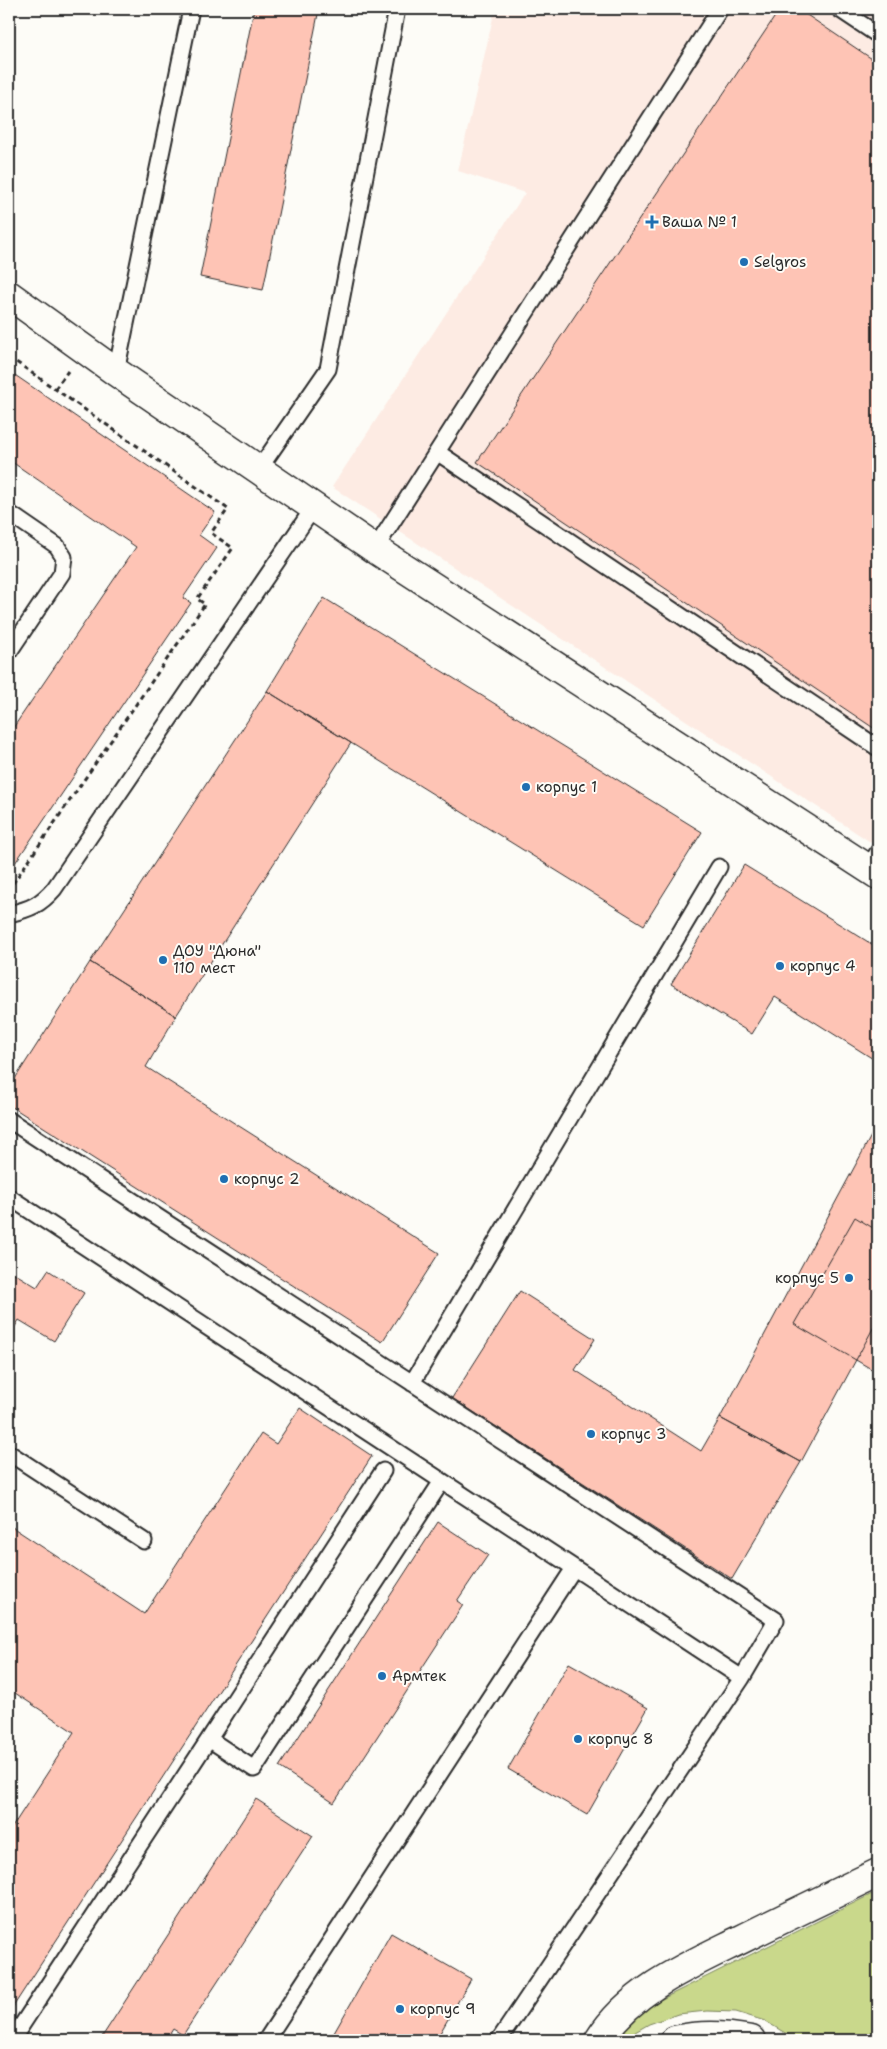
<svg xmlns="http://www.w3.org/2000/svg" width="887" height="2049" font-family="'Shantell Sans',sans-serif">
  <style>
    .built { fill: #fdebe3 }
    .green { fill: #c9d88b; stroke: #7a825b }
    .building { fill: #fec4b5; stroke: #2b2b2b }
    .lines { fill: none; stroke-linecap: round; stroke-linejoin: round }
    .service-casing { stroke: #2b2b2b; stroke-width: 19 }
    .minor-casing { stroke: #2b2b2b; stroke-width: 31 }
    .secondary-casing { stroke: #2b2b2b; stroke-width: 31 }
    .path { stroke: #2b2b2b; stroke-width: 3; stroke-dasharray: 5 4; stroke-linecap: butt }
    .service { stroke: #fdfcf7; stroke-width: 15 }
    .minor { stroke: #fdfcf7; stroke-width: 28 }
    .secondary { stroke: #fdfcf7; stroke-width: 28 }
    .poi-dot { fill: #1f6fb2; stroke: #fdfcf7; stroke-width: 2 }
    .labels { text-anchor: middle; stroke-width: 4; stroke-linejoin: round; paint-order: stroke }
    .poi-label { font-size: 15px; fill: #2b2b2b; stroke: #fdfcf7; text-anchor: start }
  </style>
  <rect width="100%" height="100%" fill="#fdfcf7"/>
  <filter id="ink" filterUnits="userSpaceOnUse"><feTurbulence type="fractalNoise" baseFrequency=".02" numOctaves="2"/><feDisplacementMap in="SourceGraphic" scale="10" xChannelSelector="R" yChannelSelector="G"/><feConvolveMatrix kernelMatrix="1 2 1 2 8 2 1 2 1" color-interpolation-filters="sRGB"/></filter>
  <g filter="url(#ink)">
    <path class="built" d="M495 9H878V847L332 487 525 193 458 171Z"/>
    <path class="green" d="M878 1891V2040H797L765 2021 736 2012 707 2011 678 2014 649 2024 623 2039 618 2037 616 2031 658 2001Z"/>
    <path class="building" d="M254 9H319L263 290 200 277Z
      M780 9H798L878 63V731L477 462Z
      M9 371 215 512 199 535 217 548 183 598 191 603 11 869 9 868V734L136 547 9 460Z
      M324 598 702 832 644 925 267 691Z
      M267 691 351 743 176 1016 90 962Z
      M744 865 878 948V1062L775 997 752 1034 671 984Z
      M90 962 176 1016 146 1067 439 1253 382 1342 9 1105V1088Z
      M878 1123V1319L801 1462 720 1418Z
      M855 1217 878 1231V1361L873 1370 794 1324Z
      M9 1270 37 1287 48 1270 84 1293 54 1341 19 1320 10 1335 9 1334Z
      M520 1291 595 1339 575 1370 701 1451 720 1418 801 1462 732 1579 452 1398Z
      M300 1408 372 1456 9 2013V1832L74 1732 9 1689V1525L144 1614 261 1434 276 1444Z
      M438 1522 488 1555 457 1601 463 1605 334 1803 279 1767Z
      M569 1663 648 1708 587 1815 508 1769Z
      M256 1799 313 1836 183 2035 173 2029 166 2040H100Z
      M391 1933 471 1979 436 2040H330Z"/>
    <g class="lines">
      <defs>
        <path id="service" d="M839 9 878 35
          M116 372 191 9
          M437 452 878 748
          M259 469 328 369 397 9
          M9 513 57 546 64 557 62 573 9 652
          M375 549 720 9
          M868 868 878 852
          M9 914C30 909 40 905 54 889L314 507
          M9 1120 776 1620 742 1678
          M9 1197 742 1678 499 2040
          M412 1383 719 867
          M9 1453 144 1541
          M209 1739 383 1471
          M12 2040 209 1739 254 1769 442 1481
          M266 2040 574 1568"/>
        <path id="minor" d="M9 295 116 372 375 549 878 875"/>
        <path id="secondary" d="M599 2040C630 1990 689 1965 740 1940 786 1917 832 1895 878 1873
          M675 2040C701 2034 725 2035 751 2040"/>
      </defs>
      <use href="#service" class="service-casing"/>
      <use href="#minor" class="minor-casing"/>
      <use href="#secondary" class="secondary-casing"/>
      <path class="path" d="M9 357 228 509 211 533 233 548 197 599 205 604 9 889
        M55 389 68 371"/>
      <use href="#service" class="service"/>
      <use href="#minor" class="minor"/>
      <use href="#secondary" class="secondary"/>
    </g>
  </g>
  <g class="poi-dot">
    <path d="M649.5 214.5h5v5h5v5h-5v5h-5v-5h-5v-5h5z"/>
    <circle cx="744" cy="262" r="5"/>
    <circle cx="526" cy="787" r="5"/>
    <circle cx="163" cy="960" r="5"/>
    <circle cx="780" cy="966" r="5"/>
    <circle cx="224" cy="1179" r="5"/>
    <circle cx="849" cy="1278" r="5"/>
    <circle cx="591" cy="1434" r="5"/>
    <circle cx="382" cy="1676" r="5"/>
    <circle cx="578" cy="1739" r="5"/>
    <circle cx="400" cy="2009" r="5"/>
  </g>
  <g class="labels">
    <g class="poi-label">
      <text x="662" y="227">Ваша № 1</text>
      <text x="754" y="267">Selgros</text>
      <text x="536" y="792">корпус 1</text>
      <text x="173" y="956">ДОУ "Дюна"<tspan x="173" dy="17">110 мест</tspan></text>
      <text x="790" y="971">корпус 4</text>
      <text x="234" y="1184">корпус 2</text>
      <text x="839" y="1283" text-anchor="end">корпус 5</text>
      <text x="601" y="1439">корпус 3</text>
      <text x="392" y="1681">Армтек</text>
      <text x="588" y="1744">корпус 8</text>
      <text x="410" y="2014">корпус 9</text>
    </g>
  </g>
  <rect width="887" height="2049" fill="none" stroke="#fdfcf7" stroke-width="30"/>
  <rect x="15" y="15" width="857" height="2019" fill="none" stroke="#2b2b2b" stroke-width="2" filter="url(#ink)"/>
</svg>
